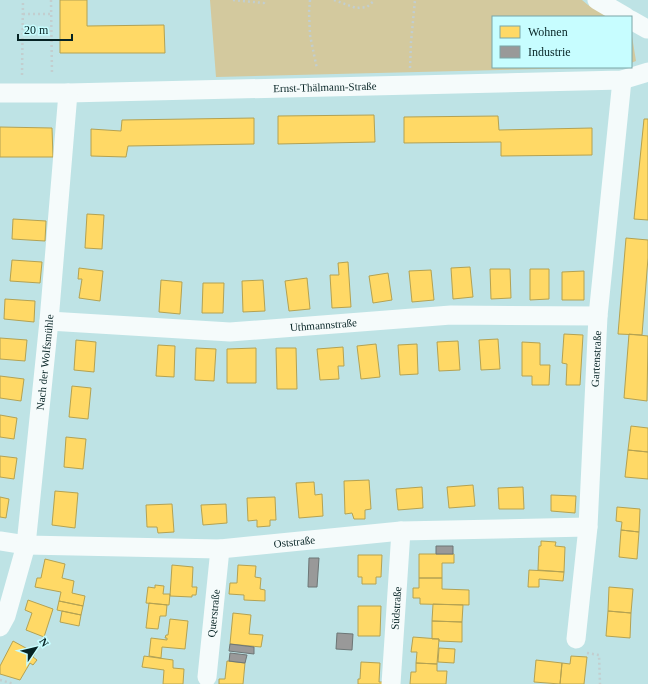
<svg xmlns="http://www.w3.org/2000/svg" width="648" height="684" font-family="'Times New Roman',serif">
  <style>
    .green { fill: #d3c99e }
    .homes { fill: #ffd966; stroke: #b4a252 }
    .industry { fill: #999; stroke: #6d7676 }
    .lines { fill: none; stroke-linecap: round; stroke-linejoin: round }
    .path { stroke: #c2cecf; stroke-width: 2.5; stroke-dasharray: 2 3; stroke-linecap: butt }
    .street { stroke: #f5fbfb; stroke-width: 19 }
    .labels { text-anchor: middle; stroke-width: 4; stroke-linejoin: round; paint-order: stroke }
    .street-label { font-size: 11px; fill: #062324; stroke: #c7fdff }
  </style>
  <rect width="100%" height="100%" fill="#bee3e5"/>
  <path class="green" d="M210 0H582L588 5 609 17H493V67H620L216 77Z
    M631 30 636 61 631 63Z"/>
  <path class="homes" d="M60 0H87V26L164 25 165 53H60Z
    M374 115 375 142 278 144V116Z
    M498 116 499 130 592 128V155L501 156V142L404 143V117Z
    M254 118V144L128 146 126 157 91 156V129L121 131 122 120Z
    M644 119H648V220L634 219Z
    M0 127 52 128 53 157H0Z
    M87 214 104 215 102 249 85 248Z
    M13 219 46 221 45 241 12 239Z
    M626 238 648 240V258L642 335 618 334Z
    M12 260 42 262 40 283 10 281Z
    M348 262 351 307 332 308 330 275H339L338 263Z
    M470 267 473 297 453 299 451 268Z
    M79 268 103 271 100 301 79 298 82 279H78Z
    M490 269H510L511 298 491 299Z
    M530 269H549V299L530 300Z
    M431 270 434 300 412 302 409 271Z
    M584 271V300H562V272Z
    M388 273 392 300 373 303 369 276Z
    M307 278 310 309 289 311 285 281Z
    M161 280 182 282 180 314 159 312Z
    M263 280 265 311 243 312 242 281Z
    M203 283H224L223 313H202Z
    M5 299 35 301 34 322 4 319Z
    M564 334 583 335 580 385H566L567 364 562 363Z
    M629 334 648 336 647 401 624 398Z
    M0 338 27 340 25 361 0 359Z
    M498 339 500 369 481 370 479 340Z
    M76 340 96 342 94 372 74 370Z
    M458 341 460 370 439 371 437 342Z
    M522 342 540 343V365H550L549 385H532V376H522Z
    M376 344 380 377 361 379 357 346Z
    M417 344 418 374 400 375 398 345Z
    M158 345 175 346 174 377 156 376Z
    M343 347 344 366H338L339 379 320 380 317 349Z
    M196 348 216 349 214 381 195 380Z
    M256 348V383H227V349Z
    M276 348H296L297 389H277Z
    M0 376 24 379 21 401 0 398Z
    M72 386 91 388 88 419 69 417Z
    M0 415 17 418 14 439 0 437Z
    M631 426 648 428V452L628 450Z
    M66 437 86 439 83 469 64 467Z
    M628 450 648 452V479L625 477Z
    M0 456 17 458 14 479 0 477Z
    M369 480 371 509 365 510V519H354L352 513 345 514 344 481Z
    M314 482 315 495 322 494 323 516 299 518 296 483Z
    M473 485 475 506 449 508 447 487Z
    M422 487 423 508 398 510 396 489Z
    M523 487 524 509H499L498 488Z
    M55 491 78 493 75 528 52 525Z
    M551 495 576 496 575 513 551 511Z
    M0 497 9 499 6 518 0 517Z
    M275 497 276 520H270V526L257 527V520L248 521 247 498Z
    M172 504 174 532 158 533 157 527H147L146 505Z
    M226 504 227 523 203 525 201 505Z
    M617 507 640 509 639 532 621 530 622 522 616 521Z
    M621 530 639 532 637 559 619 557Z
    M541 541 556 542 555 546 565 547 564 572 538 570 539 546H541Z
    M419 554H454V563H442V578H419Z
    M358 555H382L381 577H376V584H362V577H358Z
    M45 559 65 564 62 578 74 581 72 593 85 596 83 606 59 601 61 592 35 587 37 578H41Z
    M172 565 193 567 192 587H197L196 595H192V597L170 596Z
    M238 565 256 566 255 577 261 578 260 589 265 590V601L244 600V595L229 594 230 583H237Z
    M529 570 564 572 563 581 539 579V587H528Z
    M419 578H442V589L469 590V605L420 604V598H413V588H419Z
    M155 585 164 586 163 594H170L169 605 146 603 148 587 155 588Z
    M609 587 633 589 631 613 608 611Z
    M28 600 53 609 44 637 26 630 32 613 25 610Z
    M59 601 83 606 81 615 57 610Z
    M149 603 167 605 166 616H160L158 629 146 628Z
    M433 604 463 605 462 622 432 621Z
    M358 606H381L380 636H358Z
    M62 611 81 615 79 626 60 622Z
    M608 611 631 613 630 638 606 636Z
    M233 613 251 615 249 634 263 635 261 647 230 644Z
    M170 619 188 621 185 649 162 647 161 658 149 656 151 638 167 640V638H165L166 635H168Z
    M432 621 462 622V642L439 641V639H432Z
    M413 637 439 639 437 664 416 663 417 652H411Z
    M13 641 35 653 33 657 37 660 33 665 30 663 20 680 0 674V666Z
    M439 648 455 649 454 663 438 662Z
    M144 656 173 660V668L184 669 183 684H163L164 670 142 667Z
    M571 656 587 657 584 684H560L562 663 570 664Z
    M536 660 562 663 560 684 534 682Z
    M227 661 245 663 243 684H219V679H225Z
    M361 662 380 663 379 682H384L383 684H358V679H360Z
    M416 663 437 664V671H447L446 684H410L411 672H416Z"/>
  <path class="industry" d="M436 546H453V554H436Z
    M309 558H319L317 587H308Z
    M337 633 353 634 352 650 336 649Z
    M230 644 254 647V654L229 651Z
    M230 653 247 655 245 663 229 661Z"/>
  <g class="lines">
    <path class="path" d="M51 0 52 75
      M233 0 264 3V0
      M310 0 309 12 310 35 317 69
      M334 0 356 8 367 7 375 0
      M23 14H51
      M410 68 411 42 415 0
      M22 75 23 0
      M587 653 599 655 600 684
      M0 680 14 684"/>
    <g class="street">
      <path d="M597 0 626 17"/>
      <path d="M631 20 647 29"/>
      <path id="s1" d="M0 93H68L622 80 648 72"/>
      <path id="s2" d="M49 321 230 332 451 315 598 316"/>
      <path id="s3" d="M0 541 26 545 220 549 401 531 588 527"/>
      <path id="s4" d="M0 627 6 616 26 545 49 321 68 93"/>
      <path id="s5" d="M576 639 588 527 598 316 622 80"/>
      <path id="s6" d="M207 677 220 549"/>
      <path id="s7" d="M391 684 401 531"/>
    </g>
  </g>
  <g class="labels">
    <g class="street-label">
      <text dy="4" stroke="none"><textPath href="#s1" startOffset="325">Ernst-Thälmann-Straße</textPath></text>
      <text dy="4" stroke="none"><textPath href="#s2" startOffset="275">Uthmannstraße</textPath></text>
      <text dy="4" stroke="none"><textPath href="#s5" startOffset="281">Gartenstraße</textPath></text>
      <text dy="4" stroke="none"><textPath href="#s4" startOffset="270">Nach der Wolfsmühle</textPath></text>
      <text dy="4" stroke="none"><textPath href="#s3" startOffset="295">Oststraße</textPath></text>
      <text dy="4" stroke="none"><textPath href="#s7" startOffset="76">Südstraße</textPath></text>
      <text dy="4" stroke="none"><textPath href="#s6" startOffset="64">Querstraße</textPath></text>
    </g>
  </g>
  <rect x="492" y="16" width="140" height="52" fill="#c7fdff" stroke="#7aa6a7"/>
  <rect x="500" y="26" width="20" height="12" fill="#ffd966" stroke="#7aa6a7"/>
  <text x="528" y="36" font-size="12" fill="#062324">Wohnen</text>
  <rect x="500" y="46" width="20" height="12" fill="#999999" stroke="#7aa6a7"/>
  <text x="528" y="56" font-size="12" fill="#062324">Industrie</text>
  <g transform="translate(36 648) rotate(55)" stroke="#c7fdff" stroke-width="3" paint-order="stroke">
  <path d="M0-3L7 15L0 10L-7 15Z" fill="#062324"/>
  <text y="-6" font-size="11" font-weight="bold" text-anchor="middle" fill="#062324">N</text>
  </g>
  <path d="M18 34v6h54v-6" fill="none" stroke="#062324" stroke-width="2"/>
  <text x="24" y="34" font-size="12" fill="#062324" stroke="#c7fdff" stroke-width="3" paint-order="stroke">20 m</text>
</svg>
